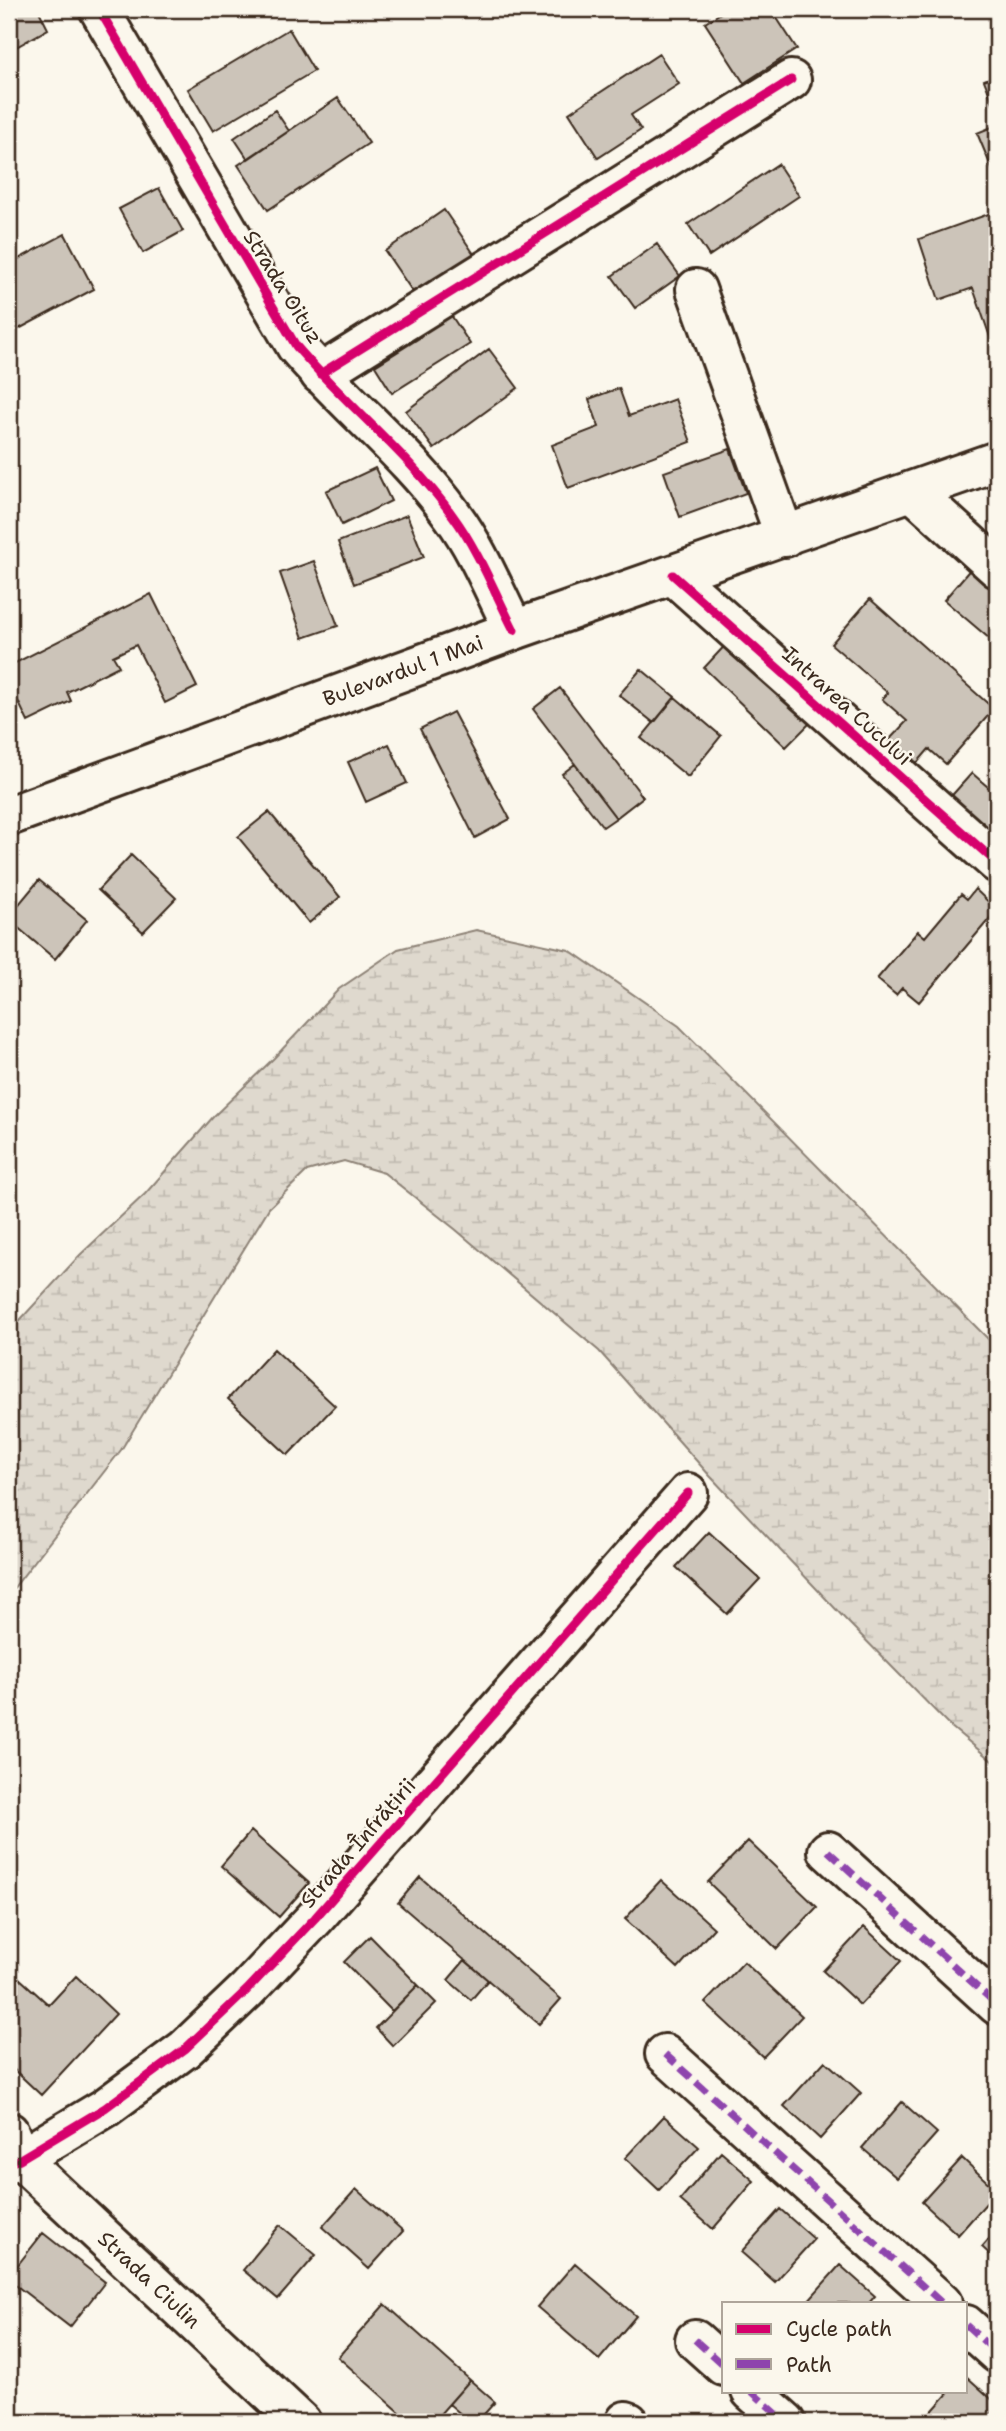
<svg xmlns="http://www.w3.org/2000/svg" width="1006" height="2431" font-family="'Shantell Sans',sans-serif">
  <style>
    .wetland { fill: url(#wetland-marsh); stroke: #8d8276; stroke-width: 2 }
    .building { fill: #ccc4b9; stroke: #3b2a1e; stroke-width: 2 }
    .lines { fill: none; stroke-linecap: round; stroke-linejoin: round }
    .minor-casing { stroke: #3b2a1e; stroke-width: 44 }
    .major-casing { stroke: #3b2a1e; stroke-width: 44 }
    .minor { stroke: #fbf7ec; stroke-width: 38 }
    .major { stroke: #fbf7ec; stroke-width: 38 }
    .quiet { stroke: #8e44ad; stroke-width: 7; stroke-dasharray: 14 7; stroke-linecap: butt }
    .cycleway-casing { stroke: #fbf7ec; stroke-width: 13 }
    .cycleway { stroke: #d6006c; stroke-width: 9 }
    .labels { text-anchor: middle; stroke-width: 5; stroke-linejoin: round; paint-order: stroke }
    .street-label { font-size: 21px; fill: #3b2a1e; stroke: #fbf7ec }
  </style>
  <defs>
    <pattern id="wetland-marsh" width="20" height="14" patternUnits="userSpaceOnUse" patternTransform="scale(1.75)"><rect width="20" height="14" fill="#dfd9ce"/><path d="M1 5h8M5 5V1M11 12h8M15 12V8" fill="none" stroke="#c0bab0"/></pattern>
  </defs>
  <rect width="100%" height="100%" fill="#fbf7ec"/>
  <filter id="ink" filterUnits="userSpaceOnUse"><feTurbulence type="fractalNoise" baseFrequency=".0143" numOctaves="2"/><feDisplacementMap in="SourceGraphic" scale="14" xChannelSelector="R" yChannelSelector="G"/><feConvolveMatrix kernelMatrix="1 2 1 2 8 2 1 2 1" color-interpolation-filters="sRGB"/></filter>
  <g filter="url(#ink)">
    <path class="wetland" d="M476 930 569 950 679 1026 997 1348V1765L950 1726 847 1621 710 1476 599 1351 455 1229 384 1173 344 1161 307 1171 269 1208 121 1450 9 1594V1332L80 1255 145 1194 214 1116 274 1058 339 989 398 949Z"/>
    <path class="building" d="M9 9H38L48 29 9 51Z
      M727 9H771L797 49 744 83 705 23Z
      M289 29 314 71 213 131 188 89Z
      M659 54 679 84 631 115 641 130 598 158 569 113Z
      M997 75V113L984 80Z
      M338 98 369 143 268 210 238 165Z
      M275 110 289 131 248 159 234 138Z
      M997 125V181L977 133Z
      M778 164 799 196 709 256 688 224Z
      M159 188 183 231 143 253 119 209Z
      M444 210 476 257 417 298 385 251Z
      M997 211V357L973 288 939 300 919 239Z
      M65 234 94 289 15 331 9 318V264Z
      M657 244 680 276 635 308 612 276Z
      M449 312 470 344 392 393 375 366 421 337 418 332Z
      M489 349 518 388 434 449 406 411Z
      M619 388 629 416 675 399 691 442 568 488 552 445 599 427 589 399Z
      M730 449 746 493 680 517 664 472Z
      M375 468 391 501 342 525 326 491Z
      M407 515 424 557 354 584 338 542Z
      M314 561 338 626 303 638 280 573Z
      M973 566 997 586V645L944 600Z
      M151 594 197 687 165 703 136 645 113 656 119 666 67 692 71 701 28 722 9 682V666Z
      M870 599 994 709 946 764 929 749 917 763 890 739 907 721 882 699 888 693 831 644Z
      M730 640 813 720 786 747 704 668Z
      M641 669 675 697 654 723 619 695Z
      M560 688 643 797 616 818 533 709Z
      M675 697 721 736 688 777 641 738Z
      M453 712 510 819 475 838 420 729Z
      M389 744 407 783 366 802 348 762Z
      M575 764 616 818 603 827 562 774Z
      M972 773 997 795V832L988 842 945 803Z
      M269 812 340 897 309 923 238 837Z
      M131 855 176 898 143 932 98 890Z
      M39 880 87 920 55 959 9 920V916Z
      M975 889 997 910 919 1002 902 988 896 995 877 979 918 931 925 937 961 894 967 899Z
      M274 1349 335 1406 288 1455 228 1399Z
      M709 1532 760 1579 727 1614 676 1567Z
      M251 1831 309 1883 279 1917 221 1866Z
      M748 1841 817 1907 777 1949 708 1882Z
      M420 1877 561 1999 539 2024 398 1903Z
      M661 1880 714 1928 678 1968 625 1919Z
      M864 1927 901 1961 860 2005 823 1971Z
      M370 1936 418 1985 392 2011 344 1962Z
      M465 1960 488 1980 471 2000 448 1980Z
      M744 1962 802 2016 763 2057 705 2003Z
      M76 1976 116 2014 41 2095 9 2065V1989L19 1978 49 2005Z
      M418 1985 436 2003 393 2046 376 2028Z
      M825 2061 861 2093 820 2139 784 2106Z
      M902 2102 937 2133 897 2178 862 2148Z
      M664 2116 699 2147 659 2190 625 2158Z
      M721 2152 754 2181 713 2229 680 2200Z
      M962 2158 997 2191 958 2235 922 2202Z
      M356 2189 403 2231 369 2269 322 2227Z
      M780 2209 814 2239 775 2282 741 2252Z
      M280 2225 316 2255 278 2299 243 2270Z
      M997 2230V2261L982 2247Z
      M43 2233 105 2282 70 2327 9 2280V2276Z
      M575 2263 636 2316 599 2360 537 2307Z
      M840 2265 875 2296 869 2303H806Z
      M385 2304 470 2380 433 2422H411L338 2357Z
      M966 2376 997 2404V2408L984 2422H931L926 2418 950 2391H966Z
      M470 2380 495 2402 477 2422H470L449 2404Z"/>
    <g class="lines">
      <defs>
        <g id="minor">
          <path d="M99 9 296 346C346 405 408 453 453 516 478 550 495 593 514 630"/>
          <path d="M696 289 785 537"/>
          <path d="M320 374 791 80"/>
          <path d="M913 492 997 568"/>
          <path d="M673 575 997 863"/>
          <path d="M828 1851 997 2005"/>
          <path d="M665 2054 942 2303"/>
          <path id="s1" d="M9 2132 20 2159 301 2422"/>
          <path d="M9 2163 20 2159 105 2108 185 2049 247 1990 315 1918 688 1493"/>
          <path d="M966 2325 997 2353"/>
          <path d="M695 2340 724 2366"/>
          <path d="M751 2391 786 2422"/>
          <path d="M626 2421 629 2422"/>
        </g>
        <g id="major">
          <path id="s2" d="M9 816 514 630 997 461"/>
        </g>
      </defs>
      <use href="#minor" class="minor-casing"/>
      <use href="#major" class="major-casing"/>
      <use href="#minor" class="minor"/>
      <use href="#major" class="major"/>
      <path class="quiet" d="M828 1851 997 2005
        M665 2054 942 2303
        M966 2325 997 2353
        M695 2340 724 2366
        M751 2391 786 2422
        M626 2421 629 2422"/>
      <defs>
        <path id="cycleway" d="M99 9 296 346C346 405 408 453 453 516 478 550 495 593 514 630
          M320 374 791 80
          M673 575 997 863
          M9 2163 20 2159 105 2108 185 2049 247 1990 315 1918 688 1493"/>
      </defs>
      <use href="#cycleway" class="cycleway-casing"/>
      <use href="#cycleway" class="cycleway"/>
    </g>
  </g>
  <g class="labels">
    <g class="street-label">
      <text transform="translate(283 287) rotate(58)" y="7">Strada Oituz</text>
      <text dy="7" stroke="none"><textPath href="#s2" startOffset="420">Bulevardul 1 Mai</textPath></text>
      <text transform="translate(847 706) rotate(42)" y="7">Intrarea Cucului</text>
      <text transform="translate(358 1843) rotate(-49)" y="7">Strada Înfrățirii</text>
      <text dy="7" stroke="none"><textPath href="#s1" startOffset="206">Strada Ciulin</textPath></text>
    </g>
  </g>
  <rect width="1006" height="2431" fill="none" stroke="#fbf7ec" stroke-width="35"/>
  <rect x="18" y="18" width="971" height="2396" fill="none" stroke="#3b2a1e" stroke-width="2.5" filter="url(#ink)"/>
  <rect x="722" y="2302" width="245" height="91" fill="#fbf7ec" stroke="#aea59a" stroke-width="2"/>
  <rect x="736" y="2324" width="35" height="10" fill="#d6006c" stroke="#aea59a" stroke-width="2"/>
  <text x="786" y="2336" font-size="21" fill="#3b2a1e">Cycle path</text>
  <rect x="736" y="2359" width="35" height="10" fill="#8e44ad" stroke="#aea59a" stroke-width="2"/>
  <text x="786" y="2372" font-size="21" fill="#3b2a1e">Path</text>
</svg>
